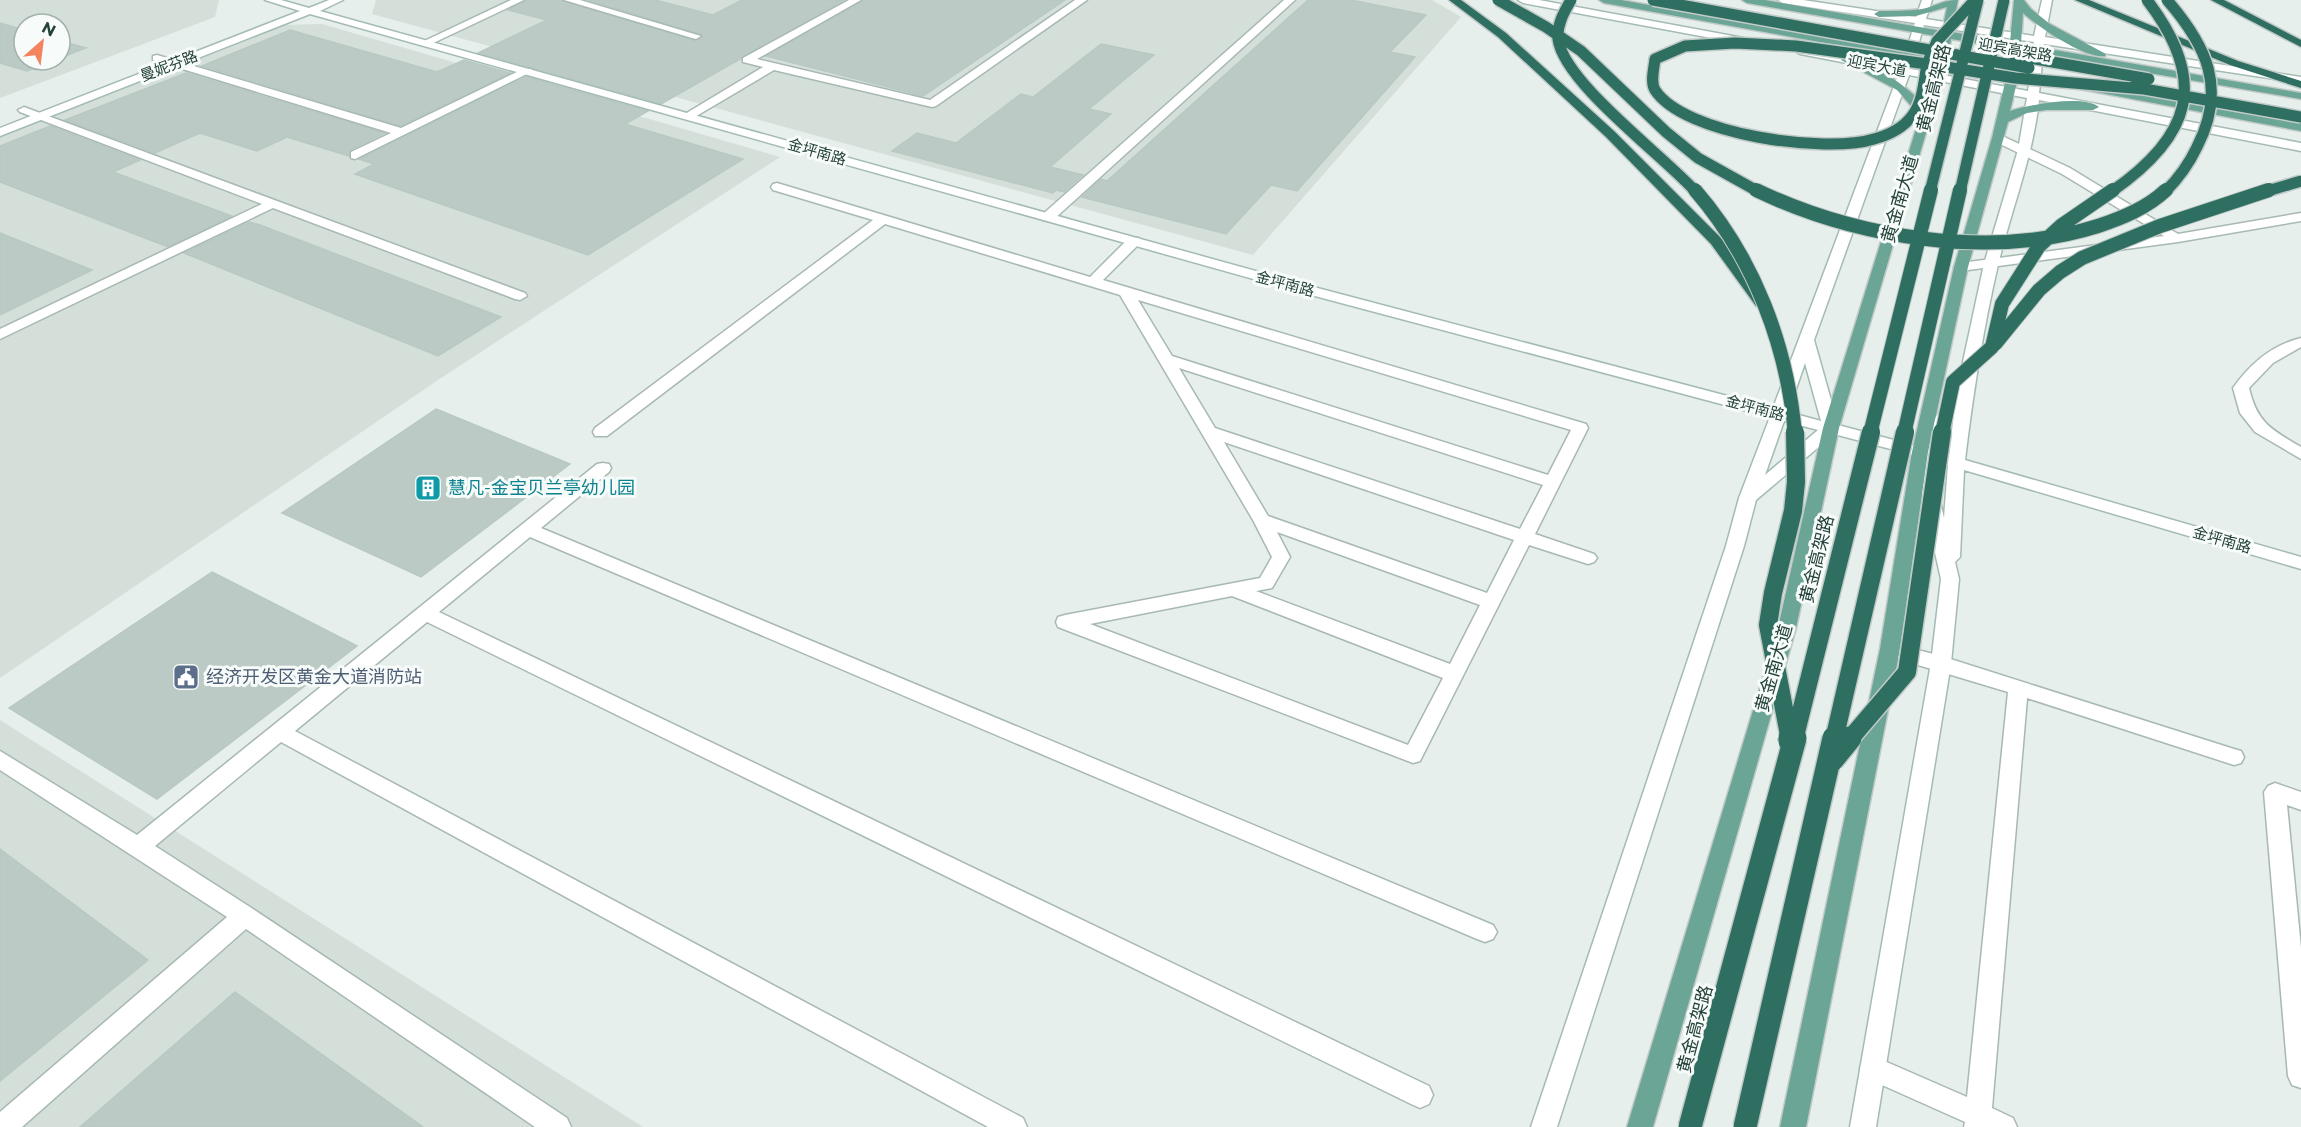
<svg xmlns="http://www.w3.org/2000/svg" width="2301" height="1127" font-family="Montserrat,'Noto Sans SC',sans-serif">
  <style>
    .built { fill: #d4dfda; fill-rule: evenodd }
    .building { fill: #bbcac4; stroke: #b8c9c2; stroke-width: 1.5 }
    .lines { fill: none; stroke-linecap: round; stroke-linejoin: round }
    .street-casing { stroke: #a8b8b2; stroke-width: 3 }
    .secondary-casing { stroke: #a4bbb3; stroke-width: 3 }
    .primary-casing { stroke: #c2cac8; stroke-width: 3 }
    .highway-casing { stroke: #c2cac8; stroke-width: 3 }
    .street { fill: #fff; fill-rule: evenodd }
    .secondary { fill: #fff; fill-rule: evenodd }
    .primary { fill: #6aa596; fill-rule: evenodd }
    .highway { fill: #2f6f62; fill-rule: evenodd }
    .highway-bridge-far3-casing { stroke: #c2cac8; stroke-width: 14; stroke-linecap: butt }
    .highway-bridge-far2-casing { stroke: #c2cac8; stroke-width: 16; stroke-linecap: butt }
    .highway-bridge-far1-casing { stroke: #c2cac8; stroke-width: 21; stroke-linecap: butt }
    .highway-bridge-casing { stroke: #c2cac8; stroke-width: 26; stroke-linecap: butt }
    .highway-bridge-far3 { stroke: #2f6f62; stroke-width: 11 }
    .highway-bridge-far2 { stroke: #2f6f62; stroke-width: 14 }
    .highway-bridge-far1 { stroke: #2f6f62; stroke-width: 18 }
    .highway-bridge { stroke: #2f6f62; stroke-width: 23 }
    .labels { text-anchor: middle; stroke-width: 6; stroke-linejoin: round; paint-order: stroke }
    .far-street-label { font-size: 15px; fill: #24423a; stroke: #f7fbf9 }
    .street-label { font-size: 18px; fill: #24423a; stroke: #f7fbf9 }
    .culture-label { font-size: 18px; fill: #0d838f; stroke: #f7fbf9; text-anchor: start }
    .service-label { font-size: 18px; fill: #4e5e75; stroke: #f7fbf9; text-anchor: start }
  </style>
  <rect width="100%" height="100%" fill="#e6efeb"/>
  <path class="built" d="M0 0H219L215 17 0 98ZM24 24H60V60H24Z
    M376 0H1432L1461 17 1253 255 372 14Z
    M322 24 780 157 438 380 0 678V135L280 25Z
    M0 720 643 1127H0Z"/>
  <path class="building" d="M526 0H562L695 41 702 38 703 35 588 0H655L713 15 742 0H844L661 104 478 53 547 20 508 10Z
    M863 0H1065L923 96 766 56Z
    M1308 0H1351L1426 15 1390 52 1415 57 1297 191 1271 185 1226 234 1082 197 1101 179 1107 181Z
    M0 23 24 30V60H56L27 71 0 63Z
    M290 30 437 72 464 60 510 73 401 126 202 66Z
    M60 41 86 48 60 58Z
    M1101 44 1154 55 1089 109 1111 114 1050 167 1083 175 1064 192 1056 190 1053 193 892 151 917 133 956 143 1021 94 1033 97Z
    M186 73 385 133 350 150 349 156 287 137 257 151 200 133 155 153 65 120Z
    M526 77 648 111 625 124 743 159 588 255 355 174 374 164 359 159Z
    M50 126 140 160 113 172 232 216 168 247 0 182V146Z
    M249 222 260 225 501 317 438 356 184 253Z
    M0 233 92 270 0 315Z
    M436 409 570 464 421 577 282 513Z
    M212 572 357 646 157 799 9 708Z
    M0 849 148 960 0 1081Z
    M235 992 423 1127H80Z"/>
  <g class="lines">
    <defs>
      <path id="street" d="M511 0H524L429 45H421L420 43Z
        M564 0H580L701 36 696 39 692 38Z
        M849 0H861L757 59 930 100 1075 0H1087L936 106 932 107 774 70 693 118H685V114L763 67 743 62V58Z
        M1284 0H1295L1053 220H1043L1041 217 1043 214Z
        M157 55 401 128 523 69H531L533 71 355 159 351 158V152L391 133 153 60V56Z
        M24 107 525 293 527 296 520 300 515 299 273 208 0 339V329L262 204 20 112 18 110Z
        M1998 134 2070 168 2178 234 2301 213V221L2178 242 1961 271 1956 270 1954 267 1956 264 1961 263 2164 236 2062 174 1994 141 1992 138Z
        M777 183 1090 277 1129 238H1139L1141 241 1139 244 1103 280 1586 424 1588 428 1535 534 1594 554 1597 558 1594 562 1588 564 1529 545 1420 761 1413 763 1058 627 1056 622 1058 617 1065 615 1260 578 1272 557 1253 520 1120 295 885 224 607 436H595L593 432 595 428 873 220 773 190 771 187 773 184ZM1138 300 1571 430 1548 475 1172 356ZM1179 368 1543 485 1520 529 1215 428ZM1224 442 1514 540 1487 593 1268 516ZM1277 532 1480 605 1450 664 1256 591 1272 588 1290 557ZM1232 596 1443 678 1408 745 1090 624Z
        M2301 338V347L2273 363 2249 388C2257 423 2272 430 2301 447V459L2255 432 2240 413 2233 388C2250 364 2272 345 2301 338Z
        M603 463 609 464 611 468 609 472 541 528 1493 925 1497 932 1493 939 1485 942 1477 939 530 537 439 612 1429 1086 1433 1095 1429 1104 1420 1108 1411 1104 427 622 295 731 1023 1118 1027 1127H988L281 742 155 846 253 909 567 1118 571 1127H535L246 929 22 1127H0V1112L227 917 0 770V751L137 835 597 464Z
        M1895 644 1941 656 2234 749 2241 751 2244 757 2241 763 2234 765 2027 698 1992 1108 2013 1118 2017 1127H1964L1965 1122 1864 1077 1860 1068 1864 1059 1873 1056 1967 1097 2008 692 1888 656 1885 651 1888 646Z
        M2275 783 2301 792V810L2287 805 2301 948V1088L2292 1085 2288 1076 2264 792 2268 786Z"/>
      <path id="secondary" d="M265 0H281L309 8 329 0H343L320 11 1306 285 1773 408 1899 73 1800 54 1795 51 1800 48 1901 67 1915 23 1783 3 1778 0H1803L1916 17 1922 0H1932L1926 19 2034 36 2042 0H2052L2045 37 2301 77V83L2044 44 2039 93 2301 143V151L2039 100C2033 157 2011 210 1998 265 1983 329 1973 394 1965 460L2301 557V569L1964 470 1960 557 1955 562 1959 579 1951 663 1876 1127H1850L1931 663 1941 579 1913 455 1834 434 1756 500 1744 546 1557 1127H1531L1726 546 1739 498 1770 417 1296 291 310 14 0 136V128L300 11ZM1924 25 2034 42 2028 91 1911 69ZM1909 75 2027 98 2018 150 1984 264 1958 385 1916 446 1838 425 1814 340ZM1805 363 1821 421 1788 412ZM1954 414 1949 455 1930 450ZM1784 421 1818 430 1765 475ZM1930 460 1948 465 1944 518Z
        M1518 0H1539L1749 39 1754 42 1749 45 1523 3Z"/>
      <path id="primary" d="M1599 0H1621L1937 57 1941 37 1747 3 1742 0H1765L1942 31 1947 7 1916 16 1879 17 1874 14 1879 11C1893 11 1908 11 1922 9 1937 6 1942 0 1958 0L1952 32 2010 42 2014 0H2024L2031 9 2050 24 2106 54 2105 56C2085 59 2038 27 2023 13L2021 44 2301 93V99L2020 51 2019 74 2010 111C2028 105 2084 94 2099 107L2093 110H2046L2027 113 2008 122 1968 267 1928 452 1900 649 1806 1127H1780L1880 649 1912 452 1954 267 1992 138 2007 74 2010 49 1951 39 1948 59 1953 62 1946 65 1839 428 1796 628 1653 1127H1627L1778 628 1823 428 1920 116 1897 90 1841 60 1842 58C1863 54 1910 88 1923 104L1936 63 1604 3Z
        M2084 84 2301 123V131L2080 89 2078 87Z"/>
      <path id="highway" d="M1449 0H1461L1506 33 1614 131 1721 238 1768 303 1766 306H1756L1711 244 1606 137 1498 37Z
        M2075 0H2089L2238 61 2301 81V88L2230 65Z
        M2211 0H2224L2301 40V47Z"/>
    </defs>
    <use href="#street" class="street-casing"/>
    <use href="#secondary" class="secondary-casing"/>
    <use href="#primary" class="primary-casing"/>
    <use href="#highway" class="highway-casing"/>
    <use href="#street" class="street"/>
    <use href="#secondary" class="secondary"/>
    <use href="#primary" class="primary"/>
    <use href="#highway" class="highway"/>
    <defs>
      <path id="highway-bridge-far3" d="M1498 0 1546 27 1581 51 1666 132 1698 158 1759 192
        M1571 0C1564 12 1557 24 1558 39 1564 83 1664 156 1696 192
        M1653 0 2029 68
        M1735 43 1796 46 1927 64C1924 80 1923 102 1912 116 1903 128 1889 135 1874 139 1827 154 1684 135 1655 90 1650 82 1654 69 1655 59L1685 46Z
        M2013 55 2149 79
        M1927 64 2015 78 2144 89
        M1927 64 1937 41 1975 0
        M2133 87 2301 117
        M1930 192 1978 0
        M1960 192 2004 0
        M2111 192C2192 136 2209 81 2147 0
        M2165 192C2178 179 2189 164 2197 147 2227 89 2207 46 2167 0
        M2264 192 2301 181"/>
      <path id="highway-bridge-far2" d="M1695 190C1754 258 1787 345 1795 434
        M1756 190C1856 238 1990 260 2098 226 2122 218 2147 208 2166 190
        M1995 344 2039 290 2060 272 2082 258 2160 226 2269 190
        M1870 434 1931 190
        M1904 434 1960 190
        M1942 434 1953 382 1992 347 2002 304 2039 246 2062 225 2113 190"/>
      <path id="highway-bridge-far1" d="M1790 740 1768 625 1773 593 1793 511 1796 482 1795 432
        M1794 740 1871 432
        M1834 740 1905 432
        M1849 740 1907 672 1942 432"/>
      <path id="highway-bridge" d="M1790 738V741
        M1832 760 1850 738
        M1690 1127 1795 738
        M1745 1127 1834 738"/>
    </defs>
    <use href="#highway-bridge-far3" class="highway-bridge-far3-casing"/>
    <use href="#highway-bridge-far2" class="highway-bridge-far2-casing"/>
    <use href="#highway-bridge-far1" class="highway-bridge-far1-casing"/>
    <use href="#highway-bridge" class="highway-bridge-casing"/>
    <use href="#highway-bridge-far3" class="highway-bridge-far3"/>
    <use href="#highway-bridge-far2" class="highway-bridge-far2"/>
    <use href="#highway-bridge-far1" class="highway-bridge-far1"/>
    <use href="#highway-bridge" class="highway-bridge"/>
  </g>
  <defs>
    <symbol id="building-square" viewBox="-11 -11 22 22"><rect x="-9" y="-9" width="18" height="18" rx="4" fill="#0f9aa8" stroke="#f7fbf9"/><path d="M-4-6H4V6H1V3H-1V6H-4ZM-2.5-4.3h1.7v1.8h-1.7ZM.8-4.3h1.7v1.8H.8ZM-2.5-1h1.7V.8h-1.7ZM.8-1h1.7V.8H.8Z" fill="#fff"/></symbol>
    <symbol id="civic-square" viewBox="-11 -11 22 22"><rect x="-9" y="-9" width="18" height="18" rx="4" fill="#5c6f8a" stroke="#f7fbf9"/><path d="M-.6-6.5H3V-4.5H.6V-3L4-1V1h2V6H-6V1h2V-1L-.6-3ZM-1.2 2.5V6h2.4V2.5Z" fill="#fff"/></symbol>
  </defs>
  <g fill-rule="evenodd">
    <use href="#building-square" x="413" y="473" width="30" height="30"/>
    <use href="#civic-square" x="171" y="662" width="30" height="30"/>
  </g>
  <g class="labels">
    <g class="far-street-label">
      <text transform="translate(2015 50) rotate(10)" y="5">迎宾高架路</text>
      <text transform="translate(169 66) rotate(-21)" y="5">曼妮芬路</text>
      <text transform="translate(1877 66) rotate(11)" y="5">迎宾大道</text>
      <text transform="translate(817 152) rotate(16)" y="5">金坪南路</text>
      <text transform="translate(1285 284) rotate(15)" y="5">金坪南路</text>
      <text transform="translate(1755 408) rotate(15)" y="5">金坪南路</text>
      <text transform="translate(2222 540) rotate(16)" y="5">金坪南路</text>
    </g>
    <g class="street-label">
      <text transform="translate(1934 88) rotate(-76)" y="6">黄金高架路</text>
      <text transform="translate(1900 199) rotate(-74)" y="6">黄金南大道</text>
      <text transform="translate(1817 559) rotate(-76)" y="6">黄金高架路</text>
      <text transform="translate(1774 668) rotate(-74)" y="6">黄金南大道</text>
      <text transform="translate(1695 1029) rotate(-75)" y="6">黄金高架路</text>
    </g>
    <g class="culture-label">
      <text x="448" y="494">慧凡-金宝贝兰亭幼儿园</text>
    </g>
    <g class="service-label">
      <text x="206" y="683">经济开发区黄金大道消防站</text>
    </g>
  </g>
  <g transform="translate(42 42) rotate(28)"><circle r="28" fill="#f7fbf9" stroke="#a3b1ad" stroke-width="1.5"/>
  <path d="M0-4.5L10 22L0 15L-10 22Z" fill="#f4845f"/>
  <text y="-9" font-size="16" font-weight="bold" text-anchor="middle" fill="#24423a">N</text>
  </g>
</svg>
